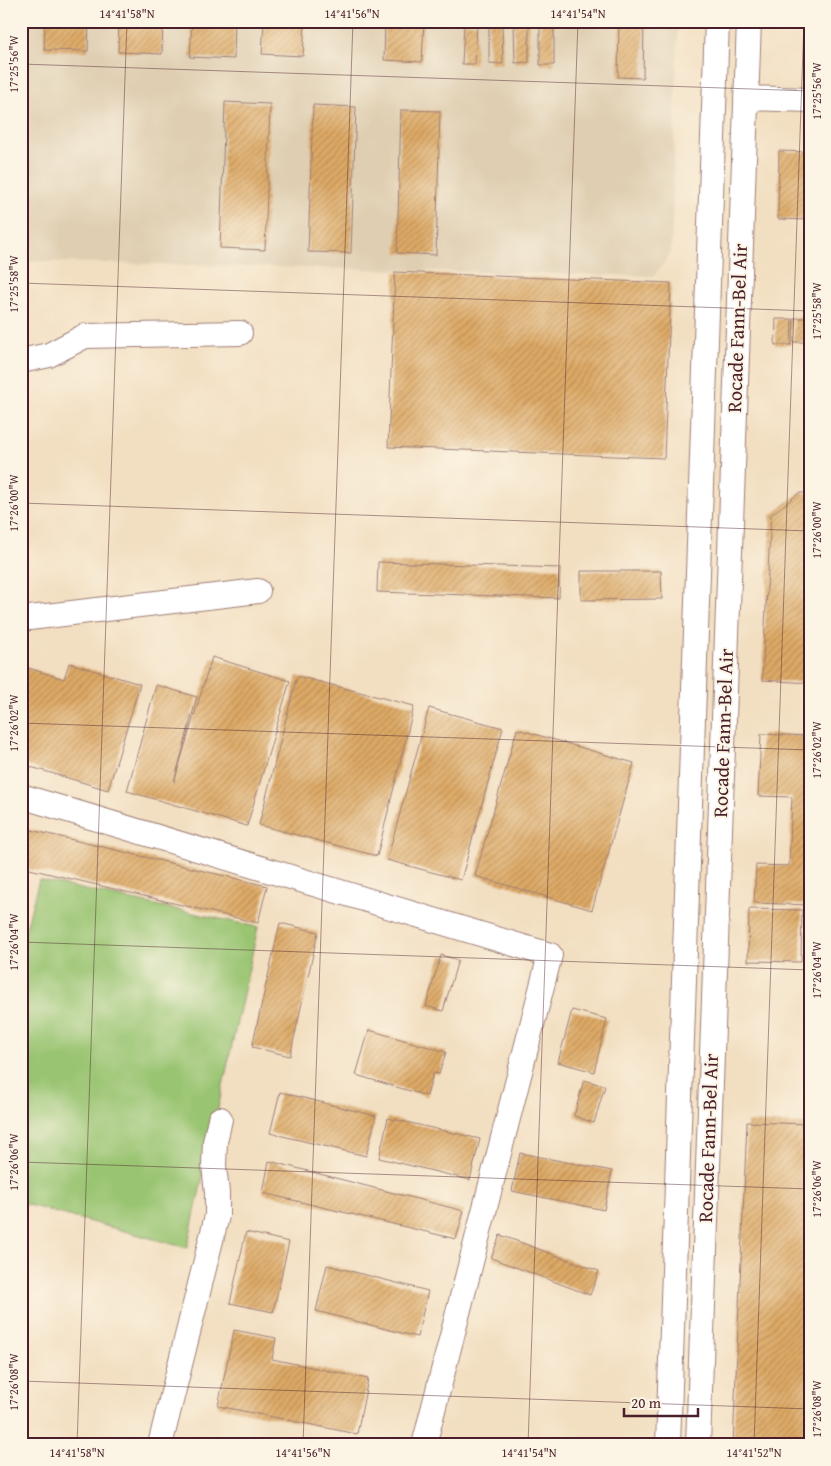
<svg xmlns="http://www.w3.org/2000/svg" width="831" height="1466" font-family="'Gentium Book Plus',serif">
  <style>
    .built { fill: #dfceb1 }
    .pitch { fill: #99c471; stroke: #72724e }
    .building { fill: url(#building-hatch) }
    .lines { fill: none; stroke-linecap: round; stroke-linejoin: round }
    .minor-casing { stroke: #9e7e76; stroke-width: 26 }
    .minor { stroke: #fff; stroke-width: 24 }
    .ticks { fill: none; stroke: #4a1f2b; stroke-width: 1; stroke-opacity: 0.45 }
    .labels { text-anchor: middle; stroke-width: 4; stroke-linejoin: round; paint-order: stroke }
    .street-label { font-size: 20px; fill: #4a1f2b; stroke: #fcf5e5 }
    .neatline { fill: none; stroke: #4a1f2b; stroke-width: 2 }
    .ticks-label { font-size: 12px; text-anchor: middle; fill: #4a1f2b }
  </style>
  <defs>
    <pattern id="building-hatch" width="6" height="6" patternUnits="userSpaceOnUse" patternTransform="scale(1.25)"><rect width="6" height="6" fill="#deaa66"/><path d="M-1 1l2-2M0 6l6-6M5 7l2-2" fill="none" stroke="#b68a54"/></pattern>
  </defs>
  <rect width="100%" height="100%" fill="#fcf5e5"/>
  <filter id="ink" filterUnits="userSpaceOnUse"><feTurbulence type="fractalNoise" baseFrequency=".02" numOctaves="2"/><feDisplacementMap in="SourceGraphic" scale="10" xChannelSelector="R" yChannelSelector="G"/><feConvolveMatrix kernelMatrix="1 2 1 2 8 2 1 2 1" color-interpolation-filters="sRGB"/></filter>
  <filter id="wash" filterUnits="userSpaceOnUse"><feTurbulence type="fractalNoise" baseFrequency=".0096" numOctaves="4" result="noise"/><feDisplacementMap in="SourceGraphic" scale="20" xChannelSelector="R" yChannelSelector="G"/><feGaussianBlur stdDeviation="1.12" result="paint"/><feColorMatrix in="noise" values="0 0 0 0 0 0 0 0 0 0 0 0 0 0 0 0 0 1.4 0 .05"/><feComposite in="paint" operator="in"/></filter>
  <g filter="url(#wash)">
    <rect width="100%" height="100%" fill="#f2dec0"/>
    <path class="built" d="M21 21H678L671 253 654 276 21 261Z"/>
    <path class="pitch" d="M39 880 258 927 187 1248 21 1203V947Z"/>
    <g id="blocks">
      <path class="building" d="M45 21H89L88 51 44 50Z
        M119 21H163L162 54 118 52Z
        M192 21H235L234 59 190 57Z
        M264 21H305L303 56 262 54Z
        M385 21H424L422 62 384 60Z
        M489 21H502L503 64 489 63Z
        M619 21H644L643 78 618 77Z
        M464 23 477 24 475 64H462Z
        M529 23V62L515 63 514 24Z
        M540 23H554V65H540Z
        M225 102 270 104 265 250 220 248Z
        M313 105 356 107 351 253 308 252Z
        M401 110 440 111 436 255 397 253Z
        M779 151 810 152V220L778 219Z
        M395 272 671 283 664 458 388 447Z
        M794 318H810V342H793Z
        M776 319H792L791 345H775Z
        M799 493H810V683L762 680 771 515Z
        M378 562 560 568 559 598 377 592Z
        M581 571H661L662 599 581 600Z
        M212 657 290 681 247 826 127 791 156 685 197 697 174 782Z
        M69 663 140 684 108 790 21 764V681L25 667 64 679Z
        M297 676 414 706 377 856 259 825Z
        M429 708 503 728 461 880 387 860Z
        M517 729 634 763 592 910 475 876Z
        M761 734 810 736V905L754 903 756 865 789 866 792 797 758 796Z
        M27 829 267 886 258 923 21 867V852Z
        M749 909 802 910 801 962 748 961Z
        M280 923 318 932 290 1056 252 1047Z
        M441 955 458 960 443 1011 426 1006Z
        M572 1010 607 1019 594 1072 558 1062Z
        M369 1030 446 1052 439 1074 433 1073 427 1096 356 1075Z
        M584 1080 605 1086 594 1123 574 1116Z
        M280 1092 376 1116 366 1156 270 1133Z
        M388 1118 480 1139 470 1180 379 1158Z
        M747 1122 810 1124V1445H733Z
        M520 1153 612 1171 604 1210 512 1191Z
        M269 1161 464 1211 456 1239 263 1193Z
        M246 1232 289 1242 273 1312 230 1303Z
        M500 1235 599 1271 590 1295 491 1258Z
        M327 1265 428 1291 417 1337 316 1311Z
        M234 1330 276 1338 272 1359 368 1379 357 1434 218 1406Z"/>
    </g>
  </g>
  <g filter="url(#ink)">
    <use href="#blocks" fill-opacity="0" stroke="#9e7e76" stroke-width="1"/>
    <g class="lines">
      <defs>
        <path id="minor" d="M746 98 810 100
          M21 361 49 355 85 336 240 333
          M21 619 258 591
          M21 796 550 955 424 1445
          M160 1445 217 1216V1193L214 1165 215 1142 220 1119
          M668 1445 717 21
          M698 1445 749 21"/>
      </defs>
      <use href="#minor" class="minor-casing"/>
      <use href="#minor" class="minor"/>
    </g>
  </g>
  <path class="ticks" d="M21 64 810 91M21 283 810 311M21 503 810 531M21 723 810 750M21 942 810 970M21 1162 810 1189M21 1381 810 1409M77 1445 127 21M303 1445 353 21M528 1445 578 21M754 1445 804 21"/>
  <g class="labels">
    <g class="street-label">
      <text transform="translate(737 328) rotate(-88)" y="7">Rocade Fann-Bel Air</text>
      <text transform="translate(723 733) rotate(-88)" y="7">Rocade Fann-Bel Air</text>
      <text transform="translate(708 1138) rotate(-88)" y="7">Rocade Fann-Bel Air</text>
    </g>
  </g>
  <rect width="831" height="1466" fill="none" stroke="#fcf5e5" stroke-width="55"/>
  <path d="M624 1408v8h74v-8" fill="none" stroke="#4a1f2b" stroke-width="2.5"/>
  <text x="631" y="1408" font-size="15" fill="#4a1f2b" stroke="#fcf5e5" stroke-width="4" paint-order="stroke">20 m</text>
  <rect x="28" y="28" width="776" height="1410" class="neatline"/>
  <g class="ticks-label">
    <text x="127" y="18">14°41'58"N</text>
    <text x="352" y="18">14°41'56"N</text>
    <text x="578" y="18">14°41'54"N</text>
    <text transform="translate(14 64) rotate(-90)" y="4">17°25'56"W</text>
    <text transform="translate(817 91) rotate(-90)" y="4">17°25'56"W</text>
    <text transform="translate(14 284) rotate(-90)" y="4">17°25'58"W</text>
    <text transform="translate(817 311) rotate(-90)" y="4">17°25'58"W</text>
    <text transform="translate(14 503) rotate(-90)" y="4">17°26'00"W</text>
    <text transform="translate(817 530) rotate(-90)" y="4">17°26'00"W</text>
    <text transform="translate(14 723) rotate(-90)" y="4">17°26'02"W</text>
    <text transform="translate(817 750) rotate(-90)" y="4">17°26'02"W</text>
    <text transform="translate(14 942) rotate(-90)" y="4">17°26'04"W</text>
    <text transform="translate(817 970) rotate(-90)" y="4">17°26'04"W</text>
    <text transform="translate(14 1162) rotate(-90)" y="4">17°26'06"W</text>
    <text transform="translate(817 1189) rotate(-90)" y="4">17°26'06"W</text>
    <text transform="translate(14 1382) rotate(-90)" y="4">17°26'08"W</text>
    <text transform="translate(817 1409) rotate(-90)" y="4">17°26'08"W</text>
    <text x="77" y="1457">14°41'58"N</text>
    <text x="303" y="1457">14°41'56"N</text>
    <text x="529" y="1457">14°41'54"N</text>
    <text x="754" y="1457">14°41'52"N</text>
  </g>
</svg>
